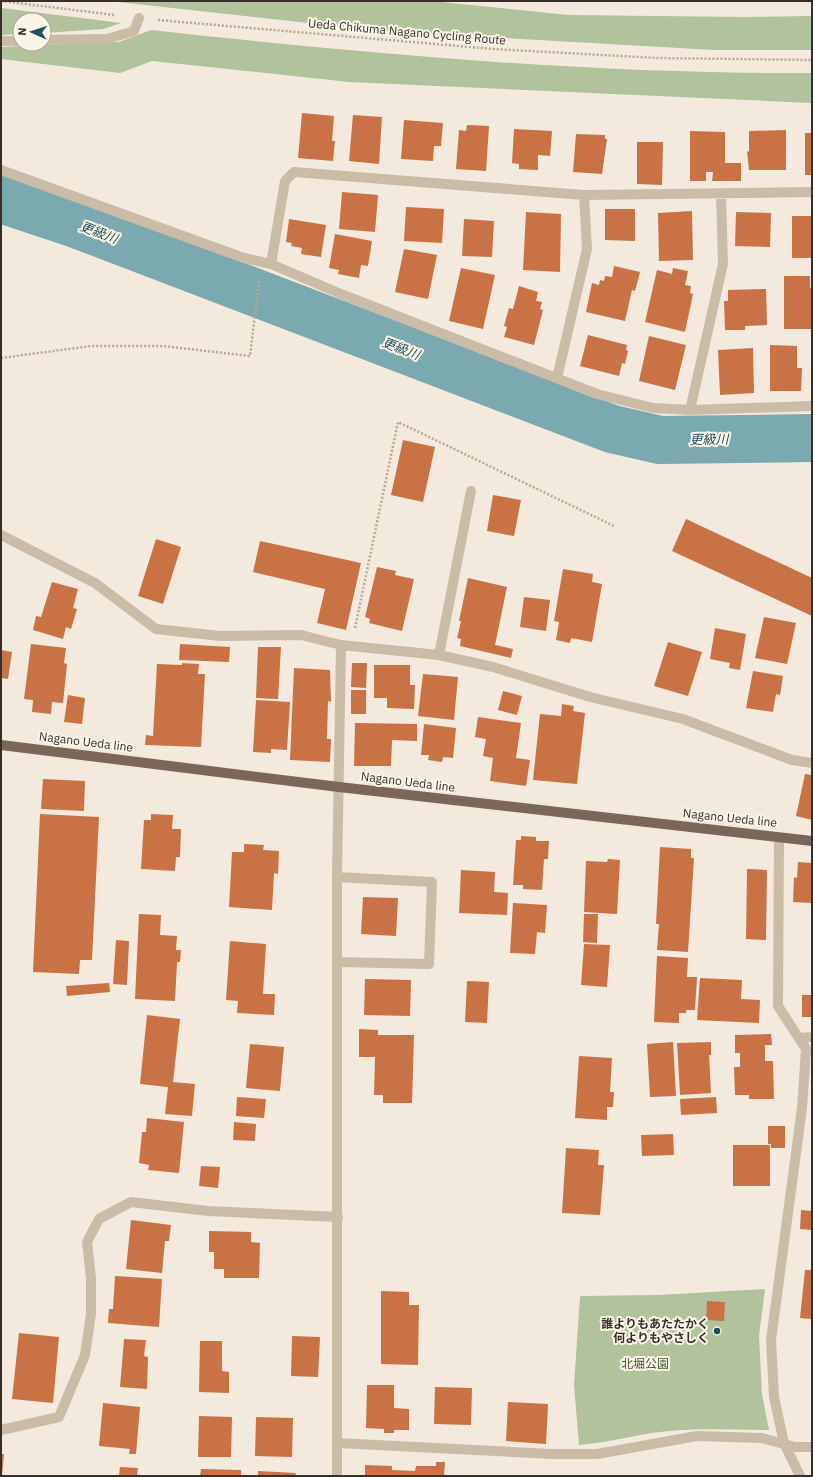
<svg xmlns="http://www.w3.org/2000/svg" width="813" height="1477" font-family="'IBM Plex Sans','Noto Sans JP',sans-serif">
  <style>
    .green { fill: #b1c29c }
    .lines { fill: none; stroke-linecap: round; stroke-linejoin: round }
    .river { stroke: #7ba9b0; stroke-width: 48 }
    .building { fill: #c87246 }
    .path { stroke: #b7a692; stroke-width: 2.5; stroke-dasharray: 2 2; stroke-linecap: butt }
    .service { stroke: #cbbca8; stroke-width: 10 }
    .minor { stroke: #cbbca8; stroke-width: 10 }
    .primary { stroke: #7a6759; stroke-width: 10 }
    .poi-dot { fill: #1d505a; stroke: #faf4e9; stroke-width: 1.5 }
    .labels { text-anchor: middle; stroke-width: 4; stroke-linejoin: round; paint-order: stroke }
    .street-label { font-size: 12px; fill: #382f28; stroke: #faf4e9 }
    .poi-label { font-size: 12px; font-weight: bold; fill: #382f28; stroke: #faf4e9; text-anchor: end }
    .park-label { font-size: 12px; fill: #42562c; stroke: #faf4e9 }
    .water-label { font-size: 13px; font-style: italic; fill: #1d505a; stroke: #faf4e9 }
  </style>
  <rect width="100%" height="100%" fill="#f3eadd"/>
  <path class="green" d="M109 1H432L568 15 744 17 812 16V50H714L382 31Z
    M1 8 121 23 103 29 44 33V20H20V34L1 35Z
    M151 30C370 54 591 74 812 73V103L349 82 152 61 120 73 1 59V47L119 42Z
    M765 1289 759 1336 762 1394 769 1430C730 1430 691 1427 652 1433 627 1437 604 1443 579 1445L574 1385 580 1296 658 1295Z"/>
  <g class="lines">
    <path class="river" d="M1 199 76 224 612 429 660 440 812 438"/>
  </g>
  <path class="building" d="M302 113 334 116 332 141H335L333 161 298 158Z
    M353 115 382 117 379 164 349 161Z
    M404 120 443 123 441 146H434L433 161 401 159Z
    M467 125 489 126 486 171 456 169 459 130 466 131Z
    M514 129 552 131 550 156 538 155V170L519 169V164L512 163Z
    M786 130V170H749L747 151 749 152V131Z
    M690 131 725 132V163H741V181H712L713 172H706V181H690Z
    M805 133H812V175H805Z
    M576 134 605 135V139H607L602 174 573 172Z
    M637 142H663L662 185 637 184Z
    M342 192 378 195 375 232 339 229Z
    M406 207 444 209 442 243 404 241Z
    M605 209H635V241L605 240Z
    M692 211 693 260 659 261 658 213Z
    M526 212 561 214 560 272 523 270Z
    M736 212 771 213 770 247 735 246Z
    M792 216H812V258H792Z
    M289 219 326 225 321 257 301 254 302 248 291 246 292 243 286 242Z
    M464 219 494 221 492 257 462 256Z
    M335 234 372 241 368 266 361 265 359 278 338 274 339 270 329 268Z
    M404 249 437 255 428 299 395 292Z
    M614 266 640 272 635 291 632 290 625 321 586 312 592 283 599 285 600 280 604 281 605 276 612 277Z
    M461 268 495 275 483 329 449 321Z
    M673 268 688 271 685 285 691 286 690 293 693 294 685 332 645 322 657 270 672 274Z
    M784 276H810V288H812V329H784Z
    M519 286 538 292 536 301 542 302 540 309 543 310 534 345 504 337 507 327 504 326 509 308 513 309Z
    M766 289 767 325 745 326V330H725L724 301H728V290Z
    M588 335 627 345 626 350 628 351 625 364 622 363 619 376 580 366Z
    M649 336 686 345 675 390 639 381Z
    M770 345 797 346V368H802L801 391H770Z
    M753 348 754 393 720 395 718 350Z
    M403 440 435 447 423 502 391 495Z
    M493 495 521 500 514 536 487 531Z
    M686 519 812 578V616L672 551Z
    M156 539 181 547 163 604 138 596Z
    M260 541 361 563 346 630 317 623 325 589 253 572Z
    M377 567 396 571 395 575 414 579 402 631 369 623 370 619 365 617Z
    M563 569 593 574 592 582 602 584 592 642 571 638 570 643 556 640 559 622 554 621Z
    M468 578 507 587 495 645 513 649 511 658 460 646 461 639 457 638 461 621H459Z
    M52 582 78 589 73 608 77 609 71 629 66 627 63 639 33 630 36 616 41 617Z
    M524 597 550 600 546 631 520 627Z
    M764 617 796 623 787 664 755 658Z
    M715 628 746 634 740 670 729 668 730 663 710 659Z
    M668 642 702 652 688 696 654 686Z
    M31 644 66 648 64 663 67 664 63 703 52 702 51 714 32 712 33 700 24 699Z
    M180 644 230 647 229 662 179 660Z
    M258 647H281L278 699 256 698Z
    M1 650 12 652 8 679 1 678Z
    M182 663 199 664 198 674H205L201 747 145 745 146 735 153 736 157 664 182 665Z
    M352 663H367L366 688 351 687Z
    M374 665H410V685H415L414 709 387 708V698H374Z
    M294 668 330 670 331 702 328 701 327 739H331L330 762 290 760Z
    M753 671 783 676 780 695 776 694 773 712 746 708Z
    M423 674 458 677 454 720 418 716Z
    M351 690H366V714H351Z
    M503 691 522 696 517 715 498 710Z
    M68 695 85 698 82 724 64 722Z
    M256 700 290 702 287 750 271 749V753L253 752Z
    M562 704 574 706 573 711 585 713 577 784 533 780 540 714 561 716Z
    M478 717 521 723 516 758 530 760 526 786 490 781 493 758 483 756 486 739 475 737Z
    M355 723 417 724V741L392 740 391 766H354Z
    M424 724 456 728 453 758 443 757 442 762 428 760 429 755H421Z
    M805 774 812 775V820L796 816Z
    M43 779 85 781 84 811 41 809Z
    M40 814 99 817 92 960H80L79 974 33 972Z
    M151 814 173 815 172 829H181L180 857H176L175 871 141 869 144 820H151Z
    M521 836 536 837V841H549L548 859H544L542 890 523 889V885H513L516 840H521Z
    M244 844 264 845 263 850 279 851 278 874 274 873 272 910 229 907 232 852H244Z
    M660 847 691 849V858H694L688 952 657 950 659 924H656Z
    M608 859 620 860 617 914 584 912 586 861 607 862Z
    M798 862 812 863V903L793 902 794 877 797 878Z
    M747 869 767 870 766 940 746 939Z
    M461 870 495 872 494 892 508 893 507 915 459 913Z
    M363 897 398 898 396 936 361 934Z
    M513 903 547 905 545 933 537 932 535 954 510 953Z
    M139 914 161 915 160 935 177 936 176 950H181L180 962H177L175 1001 135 999Z
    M584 914H598L597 943 583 942Z
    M116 940 129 941 127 985 113 984Z
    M230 941 266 944 263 994H275L274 1015 237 1013 238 1001 226 1000Z
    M584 944 610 945 607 987 581 985Z
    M657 956 688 958 687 977H697L695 1010H686V1013H679V1023L654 1022Z
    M700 978 742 980 741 999 760 1000 759 1023 697 1020Z
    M365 979 411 980 410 1016 364 1015Z
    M467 981 489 982 487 1023 465 1022Z
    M109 983 110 992 67 996 66 986Z
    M802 995H812V1017H802Z
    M147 1015 180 1019 173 1082 195 1084 192 1116 165 1114 168 1087 140 1084Z
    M359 1029 378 1030V1035H414L412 1103H383V1095H374L375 1057H359Z
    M771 1034 772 1045H765V1061H773L774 1099H749V1095H735L734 1067H740V1053H735V1035Z
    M673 1042 676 1096 650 1097 647 1044Z
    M711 1042V1055H709L711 1093 680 1095 677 1043Z
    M250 1044 284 1047 280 1091 246 1088Z
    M579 1056 612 1058 610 1092H614L613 1107H607V1120L575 1118Z
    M237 1097 266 1099 264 1118 236 1116Z
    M716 1097 717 1113 681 1115 680 1099Z
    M147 1118 184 1122 179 1173 148 1170 149 1165 139 1163 142 1132H146Z
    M234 1122 256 1124 255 1141 233 1140Z
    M768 1126H785V1148H771V1144H768Z
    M673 1134 674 1155 642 1156 641 1135Z
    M733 1145H770V1186H733Z
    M566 1148 599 1150 598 1165H604L600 1215 562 1213Z
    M201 1166 220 1167 218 1188 199 1186Z
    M801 1210 812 1211V1230L800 1229Z
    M131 1220 171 1225 169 1241H165L162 1273 126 1269Z
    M209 1231 251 1232V1242L260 1243 259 1278H224V1269H214V1252H209Z
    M805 1270H812V1319L800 1318Z
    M115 1276 162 1279 159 1327 108 1323 109 1309H113Z
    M381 1291 409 1292V1305H419L418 1365 381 1364Z
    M707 1301 725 1302 724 1321 706 1320Z
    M19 1333 59 1337 53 1403 12 1399Z
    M292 1336 320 1337 318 1377 291 1376Z
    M124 1339 146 1340 144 1356 148 1357 147 1389 120 1387Z
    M200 1341H222V1371L229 1372V1393L199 1392Z
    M367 1385H394V1408L409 1409V1430H394V1433H384V1429L366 1428Z
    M435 1387 472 1388 471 1425 434 1424Z
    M508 1402 548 1404 546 1444 506 1441Z
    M103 1403 140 1407 136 1454H129L130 1449 99 1446Z
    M199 1416 232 1417 231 1457H198Z
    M256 1417 293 1418 292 1457 255 1456Z
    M1 1454H4L2 1476H1Z
    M436 1462H445L444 1476H365V1465L392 1466V1470L415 1471 416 1466H436Z
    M120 1467 138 1468 137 1476H119Z
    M201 1469 241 1470V1476H200Z
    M258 1471 296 1473 295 1476H258Z"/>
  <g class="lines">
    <path class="path" d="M1 1 115 15
      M158 20 493 49 657 58 812 60
      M1 358 91 346H163L250 356 259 280
      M355 628 398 422 614 526"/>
    <path class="service" d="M44 40 107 39 134 31 139 18
      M1 41H20
      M1 170 244 258 271 264
      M800 1038 812 1037
      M337 1443 552 1454H597L697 1436 762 1438 795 1447H812"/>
    <path class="minor" d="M812 192 584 195 294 172 285 181 271 264 341 294 597 394 653 408 690 410 812 406
      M557 378 587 249 584 195
      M690 410 723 264 721 194
      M1 535 95 583 156 629 220 636 301 635 341 645 439 655 493 667 590 697 683 719 792 760 812 763
      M439 655 471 491
      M779 837 778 1006 806 1049 802 1108 771 1340 774 1397 784 1443 800 1476
      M337 877 432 882 429 964 337 962
      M1 1430 59 1417 85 1355 91 1314V1278L87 1242 99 1219 131 1202 208 1211 338 1217
      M337 1476V877L341 645"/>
    <path class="primary" d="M1 745 339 787 812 841"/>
  </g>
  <circle class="poi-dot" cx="717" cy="1331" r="4"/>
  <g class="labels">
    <g class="street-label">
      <text transform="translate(407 32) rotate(5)" y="4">Ueda Chikuma Nagano Cycling Route</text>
      <text transform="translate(86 742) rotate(7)" y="4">Nagano Ueda line</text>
      <text transform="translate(408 782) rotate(7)" y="4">Nagano Ueda line</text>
      <text transform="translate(730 818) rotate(6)" y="4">Nagano Ueda line</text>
    </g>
    <g class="poi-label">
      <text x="709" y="1328">誰よりもあたたかく<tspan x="709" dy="14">何よりもやさしく</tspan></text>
    </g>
    <g class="park-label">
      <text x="645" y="1368">北堀公園</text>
    </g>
    <g class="water-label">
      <text transform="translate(99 232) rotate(21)" y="5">更級川</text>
      <text transform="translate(401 348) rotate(21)" y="5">更級川</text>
      <text transform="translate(709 439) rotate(-1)" y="5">更級川</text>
    </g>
  </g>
  <rect width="813" height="1477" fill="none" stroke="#382f28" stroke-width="4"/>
  <g transform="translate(32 32) rotate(273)"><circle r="19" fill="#faf4e9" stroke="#aca59c"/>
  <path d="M0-3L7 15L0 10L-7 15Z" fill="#1d505a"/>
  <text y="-6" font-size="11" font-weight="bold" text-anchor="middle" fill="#382f28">N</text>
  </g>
</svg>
